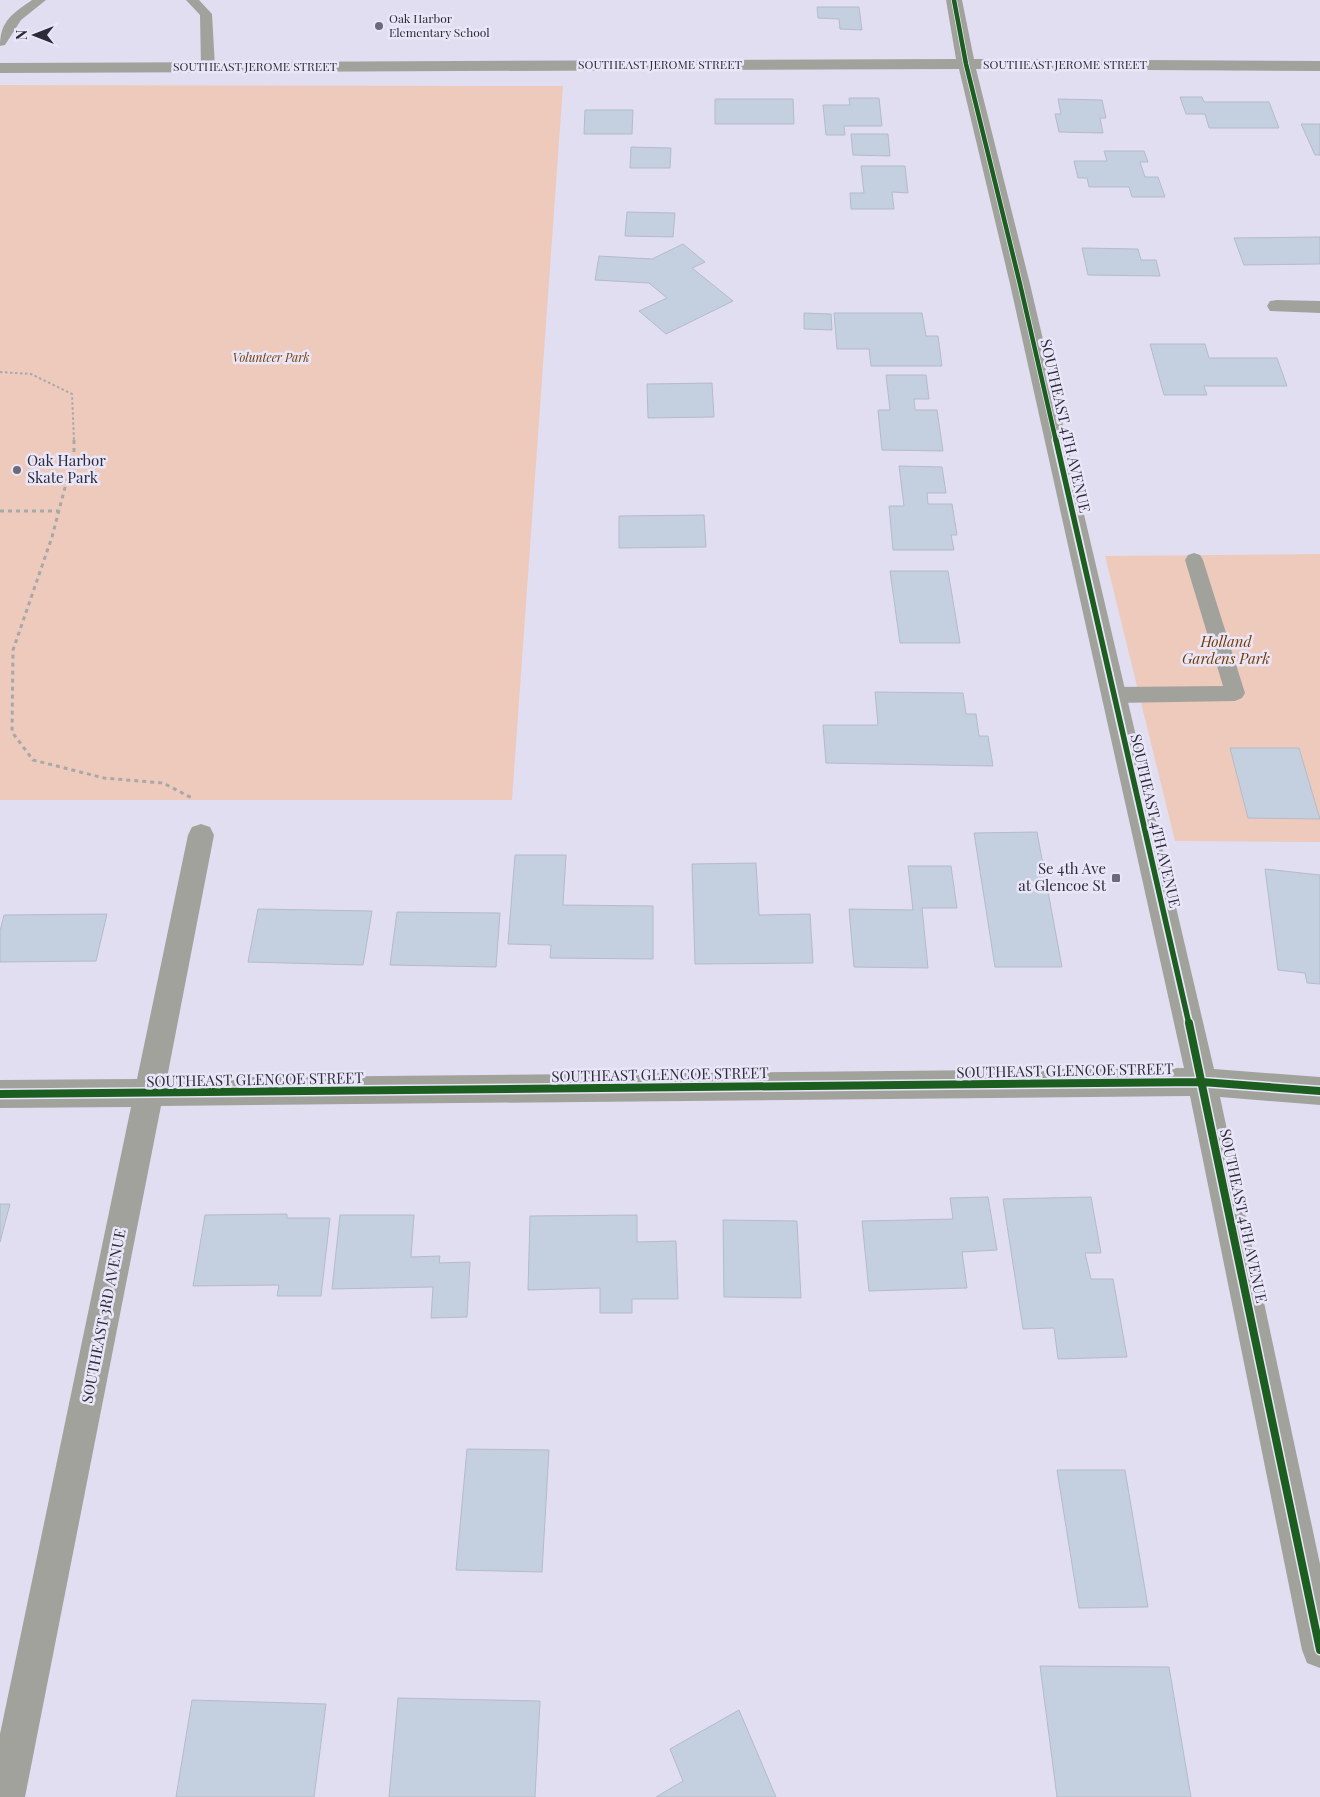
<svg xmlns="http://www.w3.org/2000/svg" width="1320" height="1797" font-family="'Playfair Display',serif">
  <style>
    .green { fill: #eecabd }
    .building { fill: #c4cfdf; stroke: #b4bbc9 }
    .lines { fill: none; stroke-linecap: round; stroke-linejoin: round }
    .path-far1 { stroke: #a8a8a9; stroke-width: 2; stroke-dasharray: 2.5 2.5; stroke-linecap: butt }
    .path { stroke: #a8a8a9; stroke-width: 3; stroke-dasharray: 4 4; stroke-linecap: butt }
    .lane { fill: #a2a29d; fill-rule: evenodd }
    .street { fill: #a2a29d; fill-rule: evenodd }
    .cycleway-far2-casing { stroke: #e9e6f8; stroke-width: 6 }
    .cycleway-far1-casing { stroke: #e9e6f8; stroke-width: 9 }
    .cycleway-casing { stroke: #e9e6f8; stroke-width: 11 }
    .cycleway-far2 { stroke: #1b5e20; stroke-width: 4.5 }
    .cycleway-far1 { stroke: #1b5e20; stroke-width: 5.5 }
    .cycleway { stroke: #1b5e20; stroke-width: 8 }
    .poi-dot { fill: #6c697b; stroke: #e9e6f8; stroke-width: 2 }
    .labels { text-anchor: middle; stroke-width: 5; stroke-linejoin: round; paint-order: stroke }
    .far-poi-label { font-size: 12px; fill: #2d2a3b; stroke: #e9e6f8; text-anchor: start }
    .far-street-label { font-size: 12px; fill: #2d2a3b; stroke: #e9e6f8 }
    .far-park-label { font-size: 12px; font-style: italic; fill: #763a03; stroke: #e9e6f8 }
    .street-label { font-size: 15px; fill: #2d2a3b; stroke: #e9e6f8 }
    .poi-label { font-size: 15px; fill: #2d2a3b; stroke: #e9e6f8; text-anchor: start }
    .park-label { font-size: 15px; font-style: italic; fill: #763a03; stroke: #e9e6f8 }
  </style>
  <rect width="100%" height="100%" fill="#e2def2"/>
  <path class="green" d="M0 85 563 86 512 800H0Z
    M1320 554V842L1175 841 1105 556Z"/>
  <path class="building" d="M817 7H859L862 30 840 29 839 19 818 18Z
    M1180 97H1202L1204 102H1269L1279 128H1209L1205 114H1186Z
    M849 98H879L882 126H844L845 135H826L823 105H850Z
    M715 99H793L794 124H715Z
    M1058 99 1102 100 1106 118H1100L1103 133 1059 132 1055 114H1061Z
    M585 110H633L632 134H584Z
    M1301 124H1320V155H1315Z
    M851 134H888L890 156 853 155Z
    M631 147 671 148 670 168H630Z
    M1104 151H1144L1148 162H1140L1145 177H1158L1165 197H1132L1129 187H1089L1087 178H1078L1074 161H1107Z
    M861 166H905L908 193 892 192 894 209H851L850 193H864Z
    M627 212 675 213 673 237 625 236Z
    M1320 237V264L1244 265 1234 238Z
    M683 244 705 262 692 268 733 301 666 334 639 311 667 298 649 283 595 280 599 256 652 259Z
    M1082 248 1138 249 1141 260H1156L1160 276 1088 275Z
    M804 313 831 314 832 330 804 329Z
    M834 313H922L926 336H938L942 366H871L869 349H837Z
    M1150 344H1205L1209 358H1277L1287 386H1204L1207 395H1164Z
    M886 375H926L929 399H914L915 410H937L943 451 882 450 878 410H890Z
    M712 383 714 417 648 418 647 384Z
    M899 466 942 467 946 493H927L928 504H952L957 535H951L954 550H893L889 506H904Z
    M704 515 706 547 619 548V516Z
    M890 571H948L960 643H900Z
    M875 692 963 693 966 714H976L979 736H988L993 766 826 763 823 725H878Z
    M1230 748H1299L1320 819 1248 818Z
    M1037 832 1062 967H995L974 833Z
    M515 855H566L563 905 653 906V959L550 958 551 945 508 944Z
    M756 863 759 915 810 914 813 963 695 964 692 864Z
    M908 866H951L957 908H922L928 968 854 967 849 909 913 910Z
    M1265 869 1320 875V984L1307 983 1305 973 1278 970Z
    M258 909 372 911 363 965 248 962Z
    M397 912 500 913 496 967 390 965Z
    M107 914 96 961 0 962V931L4 915Z
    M988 1197 997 1250 962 1252 967 1288 869 1291 862 1221 953 1219 950 1198Z
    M1091 1197 1101 1253H1085L1091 1279H1113L1127 1357 1058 1359 1054 1328 1023 1329 1003 1199Z
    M0 1204H10L0 1242Z
    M287 1214V1218H330L321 1296H277L279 1285 193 1286 205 1215Z
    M340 1215H414L411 1257 440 1256 439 1263 470 1262 467 1317 431 1318 433 1287 332 1289Z
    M637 1215V1242L676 1241 678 1299H632V1313H600V1288L528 1290 530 1216Z
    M723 1220 797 1221 801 1298 724 1297Z
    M467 1449 549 1450 542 1572 456 1570Z
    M1057 1470H1125L1148 1607 1079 1608Z
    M1040 1666 1169 1667 1191 1797H1057Z
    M398 1698 540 1701 535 1797H389Z
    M192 1700 326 1704 314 1797H176Z
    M739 1710 776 1797H656L683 1781 670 1749Z"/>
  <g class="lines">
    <path class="path-far1" d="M0 372 31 374 72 394 74 441"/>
    <path class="path" d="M74 440V453L52 537 13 650 12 732 33 760 104 778 163 783 194 799
      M0 511H59"/>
    <path class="lane" d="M32 0H46L21 20 5 45 0 46C0 21 13 13 32 0Z
      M186 0H199L212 14 215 67 213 70 208 71 201 67 200 15Z
      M1194 553 1200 555 1203 560 1245 693 1242 698 1235 701 1114 703 1107 700 1104 695 1107 690 1114 687 1223 686 1185 560 1188 555Z"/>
    <path class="street" d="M946 0H962L974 59 1320 61V71L976 69 1030 284 1214 1069 1320 1077V1105L1220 1097 1320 1564V1668L1307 1663 1302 1650 1190 1096 161 1106 25 1797H0V1734L131 1107 0 1108V1080L137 1079 188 835 192 827 201 824 210 827 214 835 167 1078 1184 1068 1010 284 959 69 0 73V63L956 59Z
      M1277 300 1320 301V313L1270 311 1267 306 1270 301Z"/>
    <defs>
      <path id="cycleway-far2" d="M954 0 966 64 1020 284 1056 441"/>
      <path id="cycleway-far1" d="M1056 440 1189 1024"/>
      <path id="cycleway" d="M1189 1023 1320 1650
        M0 1094 1202 1082 1320 1091"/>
    </defs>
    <use href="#cycleway-far2" class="cycleway-far2-casing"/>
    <use href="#cycleway-far1" class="cycleway-far1-casing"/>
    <use href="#cycleway" class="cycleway-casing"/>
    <use href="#cycleway-far2" class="cycleway-far2"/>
    <use href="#cycleway-far1" class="cycleway-far1"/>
    <use href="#cycleway" class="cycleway"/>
  </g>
  <g class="poi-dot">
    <circle cx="379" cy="26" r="5"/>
    <circle cx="17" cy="470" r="5"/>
    <rect x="1111" y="873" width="10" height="10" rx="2.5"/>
  </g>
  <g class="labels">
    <g class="far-poi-label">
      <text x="389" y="23">Oak Harbor<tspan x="389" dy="14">Elementary School</tspan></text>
    </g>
    <g class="far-street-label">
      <text x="660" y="69">SOUTHEAST JEROME STREET</text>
      <text x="1065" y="69">SOUTHEAST JEROME STREET</text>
      <text x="255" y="71">SOUTHEAST JEROME STREET</text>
    </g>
    <g class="far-park-label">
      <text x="271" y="362">Volunteer Park</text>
    </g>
    <g class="street-label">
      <text transform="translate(1065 426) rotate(77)" y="5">SOUTHEAST 4TH AVENUE</text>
      <text transform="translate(1155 821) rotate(77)" y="5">SOUTHEAST 4TH AVENUE</text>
      <text transform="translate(1065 1071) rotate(-1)" y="5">SOUTHEAST GLENCOE STREET</text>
      <text transform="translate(660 1075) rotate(-1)" y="5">SOUTHEAST GLENCOE STREET</text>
      <text transform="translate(255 1080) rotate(-1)" y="5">SOUTHEAST GLENCOE STREET</text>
      <text transform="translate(1243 1216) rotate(78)" y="5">SOUTHEAST 4TH AVENUE</text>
      <text transform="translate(104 1316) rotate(-79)" y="5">SOUTHEAST 3RD AVENUE</text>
    </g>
    <g class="poi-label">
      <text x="27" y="466">Oak Harbor<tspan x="27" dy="17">Skate Park</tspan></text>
      <text x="1106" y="874" text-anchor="end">Se 4th Ave<tspan x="1106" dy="17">at Glencoe St</tspan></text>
    </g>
    <g class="park-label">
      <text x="1226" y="647">Holland<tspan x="1226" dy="17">Gardens Park</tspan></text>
    </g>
  </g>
  <g transform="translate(35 35) rotate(270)" stroke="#e9e6f8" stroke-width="4" paint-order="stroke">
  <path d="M0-4L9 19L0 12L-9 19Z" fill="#2d2a3b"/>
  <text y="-8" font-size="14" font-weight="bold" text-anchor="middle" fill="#2d2a3b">N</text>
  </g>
</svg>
